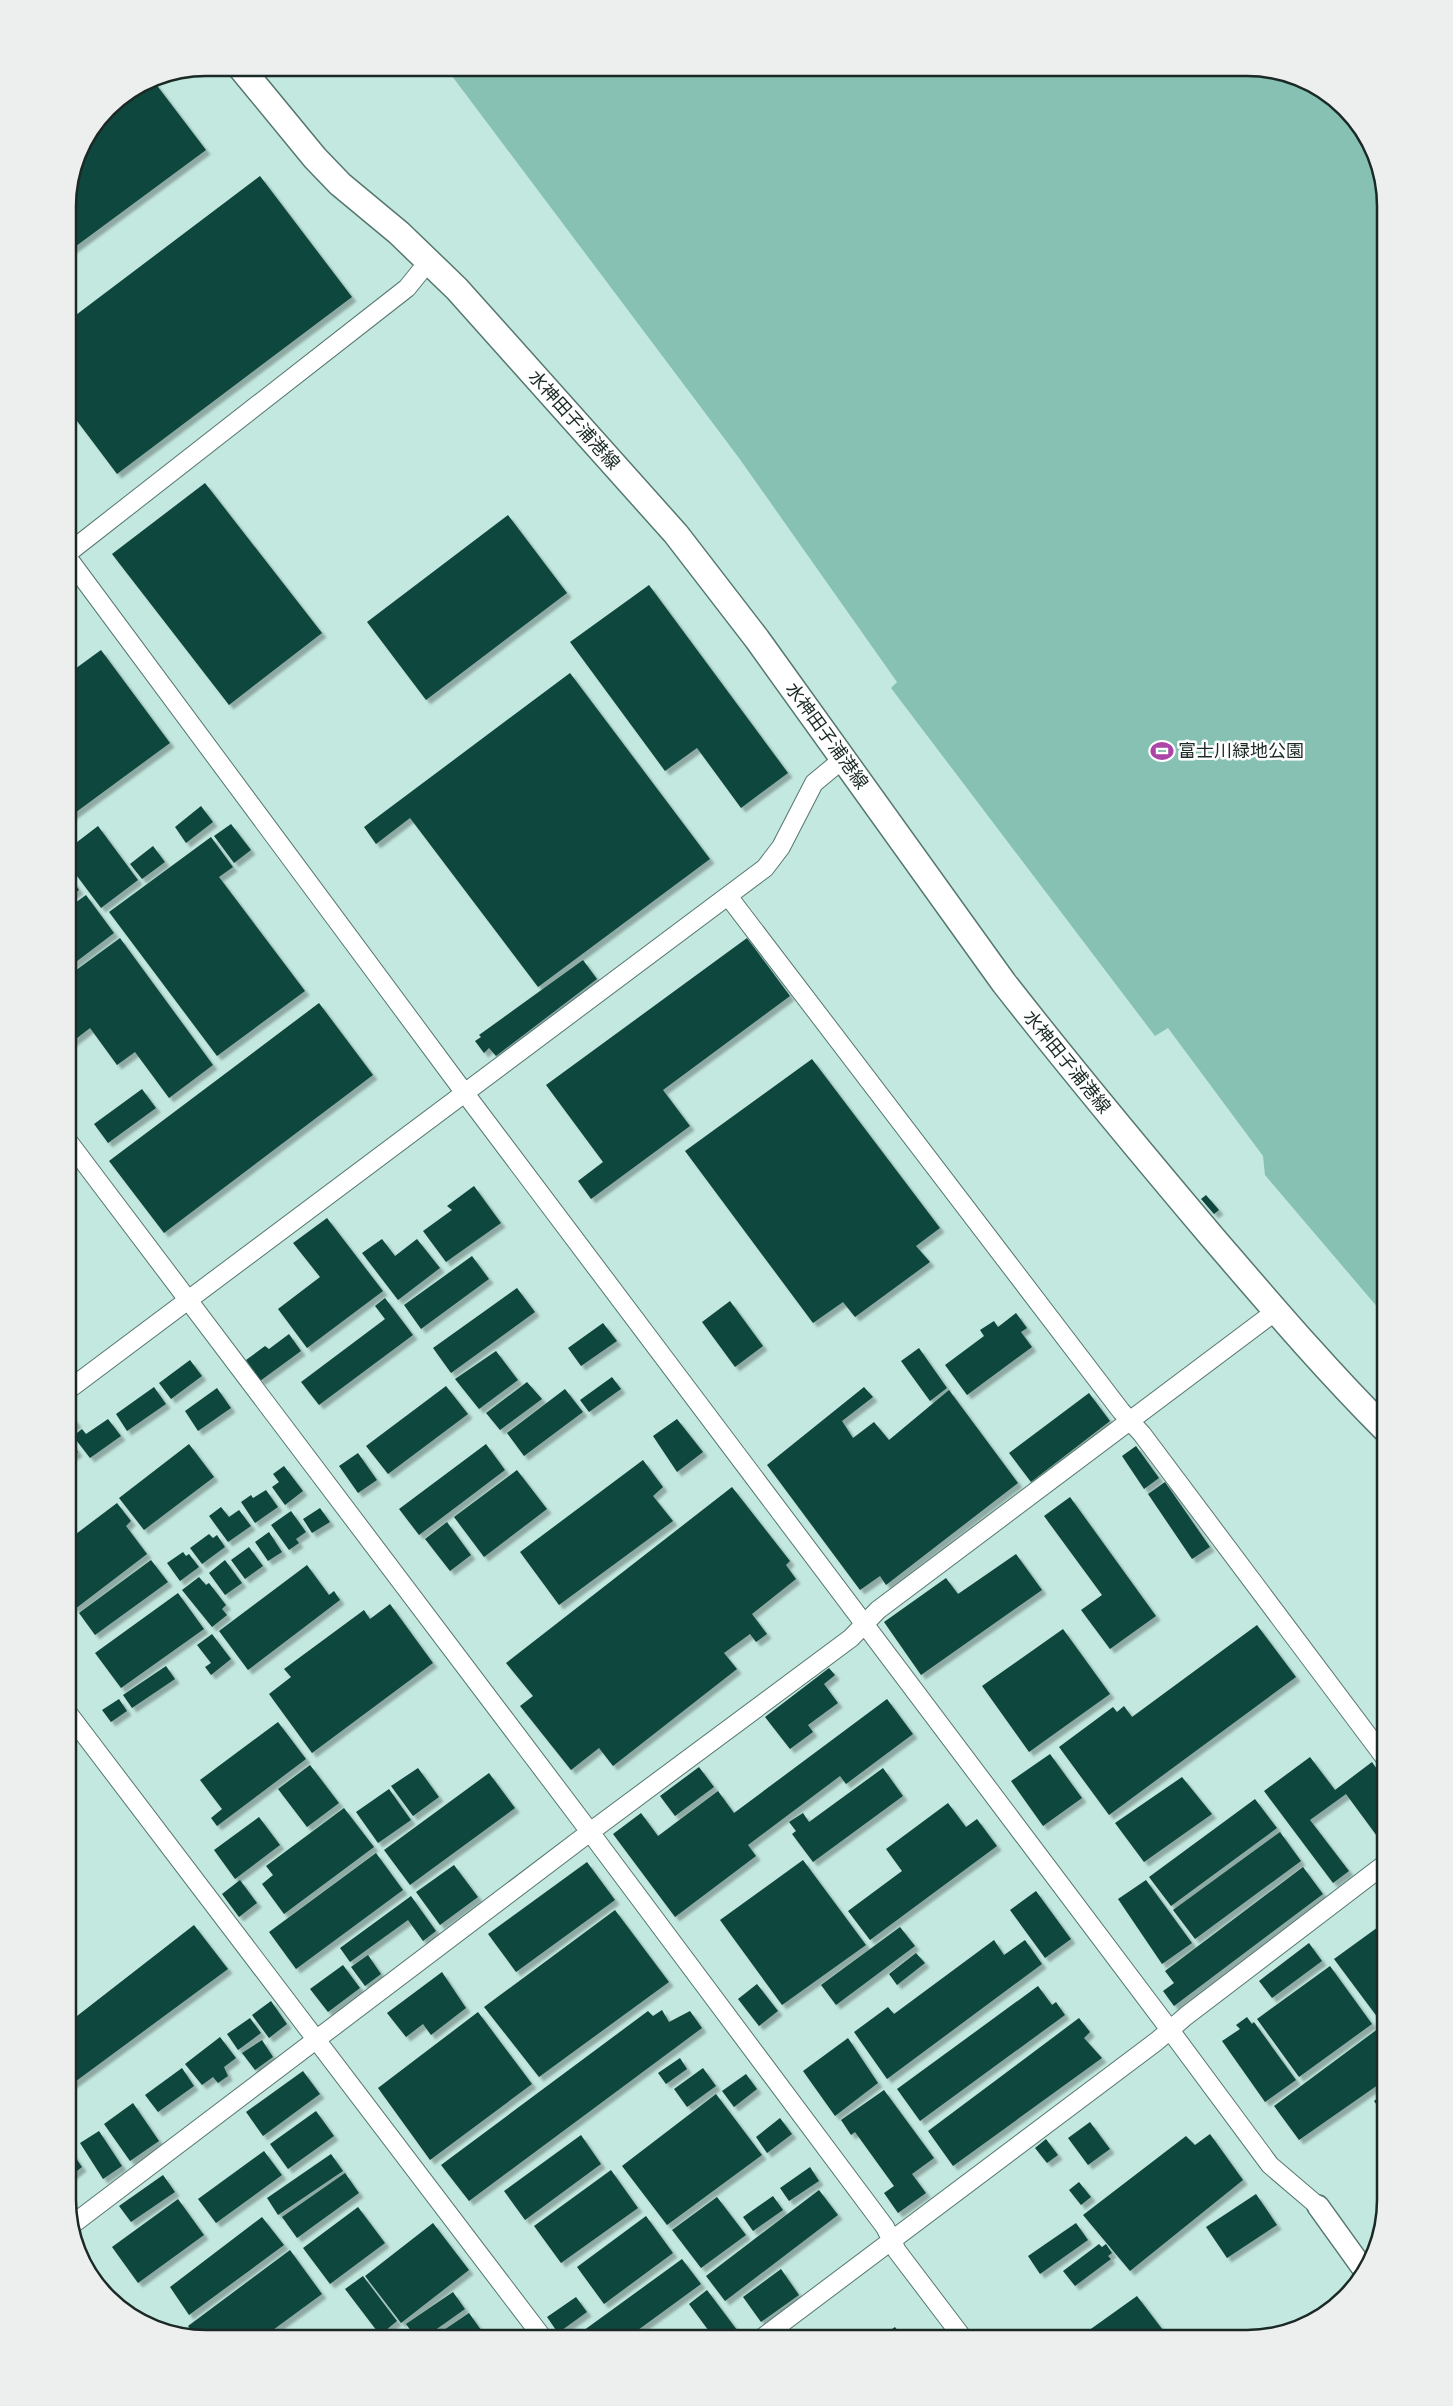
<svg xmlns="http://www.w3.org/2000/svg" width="1453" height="2406" font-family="'Asap Condensed','Noto Sans JP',sans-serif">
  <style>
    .green { fill: #86c1b4 }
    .building { fill: #11463d; filter: url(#shadow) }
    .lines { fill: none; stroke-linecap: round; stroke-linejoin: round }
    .minor-casing { stroke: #55776f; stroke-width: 20 }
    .tertiary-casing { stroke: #55776f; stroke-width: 24 }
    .secondary-casing { stroke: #55776f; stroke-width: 28 }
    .minor { stroke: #fff; stroke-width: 18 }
    .tertiary { stroke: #fff; stroke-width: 21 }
    .secondary { stroke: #fff; stroke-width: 25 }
    .labels { text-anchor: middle; stroke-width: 5; stroke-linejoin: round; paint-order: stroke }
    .street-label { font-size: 18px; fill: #1a2925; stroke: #fff }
    .poi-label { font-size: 18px; fill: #1a2925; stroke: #fff; text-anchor: start }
    .rim { fill: none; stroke: #1a2925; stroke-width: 2.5 }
  </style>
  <defs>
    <filter id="shadow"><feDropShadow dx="4.5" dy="4.5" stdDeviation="1" flood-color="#0004"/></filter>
  </defs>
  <rect width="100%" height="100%" fill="#c3e8df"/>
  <path class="green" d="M446 68H1256L1324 91 1371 145 1385 206V1316L1265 1175 1263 1156 1168 1028 1155 1036 891 688 897 682 739 458Z"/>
  <path class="building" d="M152 79 206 150 68 252V198L78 153 108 108Z
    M260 176 352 297 117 474 68 409V321Z
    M205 483 322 633 229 705 112 554Z
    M508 515 567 593 426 700 367 622Z
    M649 585 788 773 741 808 697 748 665 771 570 642Z
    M101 650 170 743 68 818V674Z
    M570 673 710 859 538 987 410 818 376 844 364 827Z
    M201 806 213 822 186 843 175 827Z
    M231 824 251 850 234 863 214 836Z
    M98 826 138 880 101 908 68 864V849Z
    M211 837 233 867 219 877 305 991 217 1056 109 912Z
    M153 846 165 862 142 879 130 864Z
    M68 874 79 890 68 898Z
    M86 895 114 933 68 968V908Z
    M120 938 213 1065 169 1098 135 1052 117 1065 90 1028 68 1045V976Z
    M747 938 790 996 663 1090 690 1126 591 1199 578 1181 603 1162 546 1085Z
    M583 960 597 979 496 1056 489 1048 484 1053 475 1041 481 1037 479 1035Z
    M319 1003 373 1075 164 1233 109 1161Z
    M812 1059 940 1228 916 1246 930 1262 855 1317 843 1302 813 1323 685 1151Z
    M142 1089 156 1108 108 1143 94 1124Z
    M474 1186 501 1223 446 1262 423 1231 452 1210 447 1206Z
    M1206 1195 1219 1210 1214 1214 1201 1199Z
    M327 1218 383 1291 307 1348 278 1309 320 1277 293 1243Z
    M382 1239 395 1256 417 1239 440 1268 398 1300 362 1253Z
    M472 1256 489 1279 421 1329 404 1305Z
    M517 1288 535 1312 451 1373 433 1348Z
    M385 1298 413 1335 319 1405 301 1382 385 1319 375 1306Z
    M730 1301 763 1346 735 1367 702 1322Z
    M1016 1313 1027 1328 1021 1332 1032 1347 967 1395 945 1365 984 1336 980 1330 994 1321 998 1327Z
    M603 1323 617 1341 581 1366 568 1348Z
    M289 1334 301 1351 260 1381 246 1360 265 1346 269 1349Z
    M919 1348 947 1388 930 1401 901 1361Z
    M496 1351 518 1380 479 1409 455 1379Z
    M190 1360 202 1376 171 1399 159 1383Z
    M612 1377 621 1389 589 1412 580 1400Z
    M527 1382 542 1399 500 1430 486 1413Z
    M446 1386 468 1414 388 1474 366 1446Z
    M154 1387 166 1404 127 1431 116 1414Z
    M864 1387 873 1397 842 1421 853 1438 874 1422 889 1440 949 1390 1018 1483 886 1585 880 1576 860 1590 767 1465Z
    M217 1388 231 1408 198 1431 185 1411Z
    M565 1389 583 1412 524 1456 507 1433Z
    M1089 1393 1110 1421 1031 1482 1009 1453Z
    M68 1412 77 1423 68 1430Z
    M108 1419 121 1436 90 1458 73 1436 82 1429 86 1434Z
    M677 1419 703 1452 677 1472 653 1436Z
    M68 1438 78 1452 68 1459Z
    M189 1444 214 1477 144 1530 119 1498Z
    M486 1444 505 1470 419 1535 399 1509Z
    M1136 1446 1159 1478 1144 1489 1122 1456Z
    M358 1453 377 1480 358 1493 339 1466Z
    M643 1460 663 1487 653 1496 673 1521 559 1605 520 1552Z
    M284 1466 303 1491 285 1505 272 1487 279 1482 273 1474Z
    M517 1470 547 1509 484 1557 454 1517Z
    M1165 1482 1210 1547 1192 1559 1148 1494Z
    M732 1487 790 1561 786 1565 796 1579 752 1614 767 1634 756 1642 750 1634 724 1653 737 1669 613 1766 599 1748 571 1770 520 1706 533 1696 506 1663Z
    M266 1490 278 1507 255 1523 241 1502 251 1495 253 1498Z
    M1070 1497 1156 1616 1110 1649 1081 1610 1102 1595 1044 1516Z
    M117 1503 131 1521 126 1526 147 1554 75 1609 68 1599V1540Z
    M221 1507 229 1517 239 1510 251 1526 228 1542 209 1516Z
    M320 1508 330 1522 312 1533 303 1519Z
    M291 1511 306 1532 296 1539 299 1543 289 1550 271 1525Z
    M447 1522 471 1555 450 1571 425 1539Z
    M269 1532 282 1552 268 1561 255 1542Z
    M209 1534 213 1538 217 1535 225 1547 202 1564 190 1548Z
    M249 1547 263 1566 245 1579 231 1560Z
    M183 1552 186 1556 189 1554 199 1567 180 1581 167 1563Z
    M1016 1554 1042 1590 921 1675 884 1622 946 1578 958 1594Z
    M151 1560 168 1582 95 1635 79 1613Z
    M225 1560 242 1583 225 1595 209 1573Z
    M307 1565 329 1595 334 1591 340 1600 248 1670 219 1631Z
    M199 1577 206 1585 209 1583 226 1605 222 1609 227 1615 212 1627 182 1590Z
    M178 1593 204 1629 121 1688 95 1653Z
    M390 1604 433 1663 312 1753 269 1694 291 1677 284 1669 364 1610 370 1619Z
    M1257 1625 1296 1677 1109 1815 1059 1747 1113 1707 1117 1712 1124 1706 1132 1717Z
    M1063 1629 1110 1694 1029 1752 982 1686Z
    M212 1634 231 1659 211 1675 205 1667 211 1663 197 1645Z
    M166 1666 175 1679 132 1708 123 1695Z
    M829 1668 835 1675 824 1684 838 1703 808 1725 813 1732 790 1749 765 1717Z
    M119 1699 127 1711 111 1722 102 1710Z
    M887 1699 913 1734 846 1784 840 1776 748 1845 756 1856 675 1917 613 1834 641 1813 658 1836 718 1791 734 1813Z
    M278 1722 306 1759 217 1826 211 1818 222 1809 200 1780Z
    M1050 1754 1082 1798 1043 1826 1011 1781Z
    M1310 1757 1335 1790 1372 1762 1385 1781V1847L1346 1794 1310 1820 1349 1871 1333 1883 1264 1791Z
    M310 1765 339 1803 307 1827 278 1789Z
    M699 1767 714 1787 675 1816 660 1796Z
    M418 1768 439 1797 413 1816 391 1786Z
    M883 1768 903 1796 813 1862 792 1834 796 1831 789 1822 803 1813 809 1822Z
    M489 1773 515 1808 410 1885 384 1850Z
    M1182 1777 1212 1814 1144 1862 1115 1823Z
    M389 1789 411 1820 378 1843 356 1812Z
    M1255 1799 1277 1828 1171 1906 1149 1877Z
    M948 1803 966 1827 977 1819 997 1846 870 1940 848 1911 902 1871 886 1849Z
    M344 1808 374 1847 284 1914 262 1884 273 1875 266 1866Z
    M259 1817 280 1845 235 1879 214 1850Z
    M1280 1832 1301 1861 1195 1939 1173 1910Z
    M376 1853 403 1890 296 1969 269 1932Z
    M803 1860 866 1945 782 2005 720 1920Z
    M587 1862 615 1900 516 1972 488 1934Z
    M454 1865 478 1897 440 1925 416 1892Z
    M1303 1867 1323 1894 1174 2006 1163 1991 1174 1983 1165 1971Z
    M240 1880 257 1903 239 1917 222 1894Z
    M1146 1880 1192 1943 1162 1964 1118 1899Z
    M1036 1891 1071 1939 1045 1958 1010 1910Z
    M411 1896 436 1931 423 1941 408 1920 350 1962 340 1948Z
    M615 1910 669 1982 539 2077 484 2007Z
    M1385 1922V2025L1384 2026 1334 1959Z
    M194 1925 228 1969 68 2087V2023Z
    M900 1927 915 1946 836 2005 821 1985Z
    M994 1940 1004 1955 1025 1940 1042 1964 887 2079 854 2032 888 2007 894 2014Z
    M1309 1943 1322 1961 1272 1998 1259 1981Z
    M916 1953 925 1963 897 1985 889 1974Z
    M368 1955 381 1974 365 1986 351 1967Z
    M343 1965 360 1988 328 2012 310 1989Z
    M1330 1966 1372 2024 1299 2077 1257 2019Z
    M442 1972 466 2008 431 2035 423 2024 406 2037 387 2013Z
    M757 1984 778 2011 759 2026 738 1999Z
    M1038 1986 1052 2005 1056 2002 1065 2015 920 2121 897 2089Z
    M271 2001 287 2024 269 2038 252 2015Z
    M662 2010 669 2022 690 2011 702 2028 469 2201 441 2165 648 2011 653 2016Z
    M478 2012 532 2084 430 2160 378 2088Z
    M1247 2017 1252 2024 1254 2022 1296 2080 1265 2102 1222 2041 1240 2029 1236 2025Z
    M250 2018 261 2033 238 2050 227 2034Z
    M1079 2018 1090 2032 1084 2038 1102 2058 953 2166 928 2131Z
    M1379 2028 1385 2038V2080L1299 2140 1274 2106Z
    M220 2037 236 2058 224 2067 228 2076 218 2083 213 2077 202 2085 185 2064Z
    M848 2038 878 2083 835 2116 803 2071Z
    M262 2040 273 2057 255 2070 242 2053Z
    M680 2058 687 2069 666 2084 658 2073Z
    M182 2068 194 2086 158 2112 145 2095Z
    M703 2068 716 2086 687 2107 674 2089Z
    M303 2071 320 2094 263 2136 246 2112Z
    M746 2074 757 2089 734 2107 722 2091Z
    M884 2090 934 2158 912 2174 926 2193 898 2213 884 2193 894 2186 855 2132 851 2135 841 2120Z
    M1385 2093V2116L1374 2101Z
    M716 2094 762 2155 667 2225 622 2166Z
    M133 2103 159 2141 130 2161 104 2124Z
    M316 2111 334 2136 288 2169 270 2144Z
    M780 2118 792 2134 767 2153 756 2137Z
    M1090 2122 1110 2149 1088 2165 1068 2138Z
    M99 2131 122 2166 103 2179 80 2143Z
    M1210 2134 1243 2180 1130 2271 1083 2215 1186 2136 1195 2145Z
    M581 2135 601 2164 525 2220 504 2191Z
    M1046 2139 1058 2155 1047 2163 1035 2148Z
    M68 2147 82 2167 68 2178Z
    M264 2151 282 2175 216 2223 198 2199Z
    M331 2154 343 2171 278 2215 267 2198Z
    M810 2167 819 2181 789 2201 780 2188Z
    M611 2170 638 2208 561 2263 534 2226Z
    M345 2173 359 2193 297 2238 282 2217Z
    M163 2175 175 2192 131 2222 119 2206Z
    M1079 2182 1091 2197 1081 2205 1069 2190Z
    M819 2190 838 2215 725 2301 706 2276Z
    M1256 2194 1277 2225 1227 2258 1206 2227Z
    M773 2196 783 2210 753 2231 743 2217Z
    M717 2197 746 2235 701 2268 672 2230Z
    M178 2199 204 2235 138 2283 112 2247Z
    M358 2207 385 2243 330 2284 303 2248Z
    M646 2216 673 2253 604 2304 577 2267Z
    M262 2217 284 2245 189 2315 170 2287Z
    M433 2223 469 2270 401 2323 365 2276Z
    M1076 2223 1088 2240 1040 2274 1028 2256Z
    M1099 2244 1102 2247 1106 2244 1112 2253 1108 2256 1111 2259 1075 2286 1063 2271Z
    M290 2250 322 2294 262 2338H197L188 2326Z
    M682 2259 701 2284 627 2338H578L576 2336Z
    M781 2269 799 2295 761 2322 743 2297Z
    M363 2276 397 2321 380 2335 345 2289Z
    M707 2290 743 2338H714L689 2304Z
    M453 2292 465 2309 424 2338H416L406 2324Z
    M1137 2296 1169 2338H1093L1088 2331Z
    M576 2297 587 2312 558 2333 547 2317Z
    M469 2313 481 2330 470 2338H432Z
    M895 2327 903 2338H879Z
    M702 2330 708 2338H691Z
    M399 2332 403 2338H390Z"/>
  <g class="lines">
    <defs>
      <path id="minor" d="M68 553 407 288 428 262
        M68 558 464 1092 1170 2030 1270 2165 1318 2206
        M728 896 1121 1411 1142 1434 1385 1758
        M68 1141 590 1832 885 2227 897 2251 963 2338
        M68 1390 765 868 781 847 814 783 843 759
        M68 1713 543 2338
        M73 2224 590 1832 851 1638 878 1610 1276 1311
        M762 2338 1157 2041 1186 2016 1385 1864"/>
      <path id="tertiary" d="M1318 2206 1364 2270"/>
      <path id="secondary" d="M241 68 315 158 340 184 399 233 457 289 676 534 757 639 1004 983C1072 1070 1142 1154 1213 1238 1269 1303 1324 1368 1385 1429"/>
    </defs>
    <use href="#minor" class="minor-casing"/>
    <use href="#tertiary" class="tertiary-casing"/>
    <use href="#secondary" class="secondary-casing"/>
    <use href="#minor" class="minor"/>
    <use href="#tertiary" class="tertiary"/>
    <use href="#secondary" class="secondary"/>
  </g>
  <defs>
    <symbol id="stadium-bare" viewBox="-9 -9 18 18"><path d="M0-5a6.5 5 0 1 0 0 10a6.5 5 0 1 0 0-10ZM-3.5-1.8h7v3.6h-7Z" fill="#ab45a8" stroke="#fff" stroke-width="2.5" paint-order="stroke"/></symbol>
  </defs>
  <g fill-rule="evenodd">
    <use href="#stadium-bare" x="1146" y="735" width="32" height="32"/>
  </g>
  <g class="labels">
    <g class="street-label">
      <text transform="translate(574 420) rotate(48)" y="6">水神田子浦港線</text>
      <text transform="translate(827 736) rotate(54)" y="6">水神田子浦港線</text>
      <text transform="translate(1067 1062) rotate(51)" y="6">水神田子浦港線</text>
    </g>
    <g class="poi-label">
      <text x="1178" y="757">富士川緑地公園</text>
    </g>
  </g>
  <path d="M0 0H1453V2406H0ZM206 76H1247A130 130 0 0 1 1377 206V2200A130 130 0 0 1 1247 2330H206A130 130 0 0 1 76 2200V206A130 130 0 0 1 206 76Z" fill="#edeeee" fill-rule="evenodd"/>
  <path class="rim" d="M206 76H1247A130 130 0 0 1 1377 206V2200A130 130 0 0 1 1247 2330H206A130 130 0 0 1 76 2200V206A130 130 0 0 1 206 76Z"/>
</svg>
